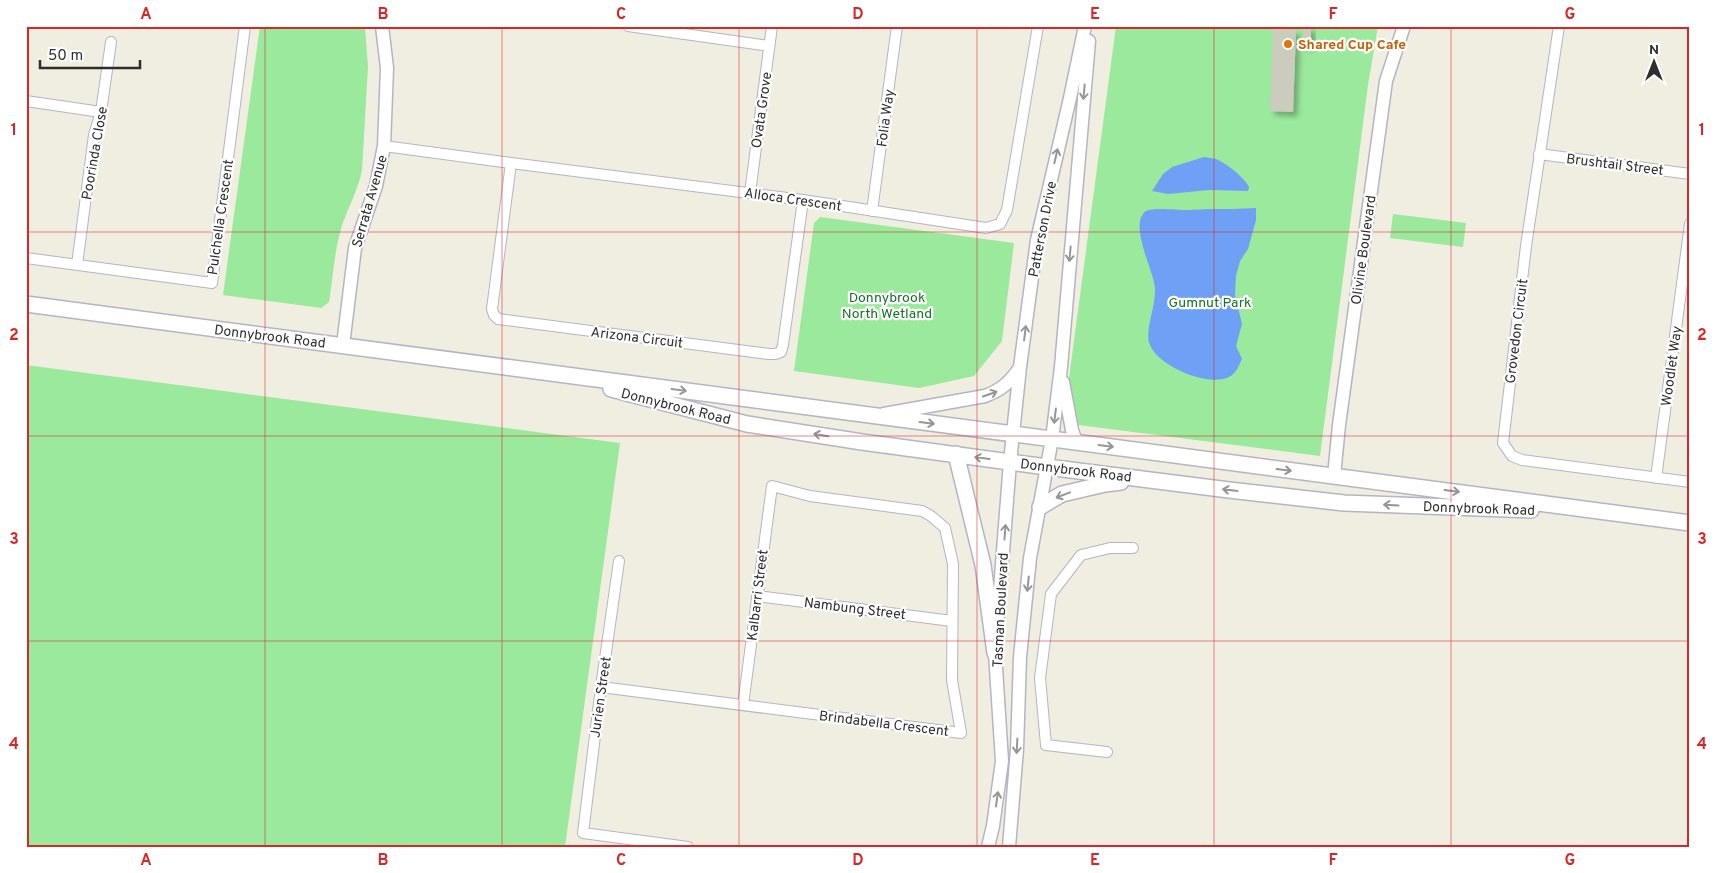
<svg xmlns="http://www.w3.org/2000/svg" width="1716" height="873" font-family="Overpass,sans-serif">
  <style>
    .green { fill: #9ae99c }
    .water { fill: #6ea1f6 }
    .building { fill: #cbcbbe; filter: url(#shadow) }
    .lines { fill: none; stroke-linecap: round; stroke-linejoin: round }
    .minor-casing { stroke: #b6b4c2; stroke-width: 12 }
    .tertiary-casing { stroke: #b6b4c2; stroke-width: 15 }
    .secondary-casing { stroke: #b6b4c2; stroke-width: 18 }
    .minor { stroke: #fff; stroke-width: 10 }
    .tertiary { stroke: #fff; stroke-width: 12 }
    .secondary { stroke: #fff; stroke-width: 15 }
    .oneway { stroke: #969696 }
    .grid { fill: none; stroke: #d62828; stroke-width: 1; stroke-opacity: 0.55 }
    .food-dot { fill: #e8710a; stroke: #fff; stroke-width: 2 }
    .labels { text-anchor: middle; stroke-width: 4.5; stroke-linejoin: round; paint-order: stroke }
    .food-label { font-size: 14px; font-weight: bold; fill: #c56008; stroke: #fff; text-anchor: start }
    .street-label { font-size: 14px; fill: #2e2e2e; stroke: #fff }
    .park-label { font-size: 14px; fill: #177225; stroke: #fff }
    .neatline { fill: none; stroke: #d62828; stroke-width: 2 }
    .grid-label { font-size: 16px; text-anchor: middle; font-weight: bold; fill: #d62828 }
  </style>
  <defs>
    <filter id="shadow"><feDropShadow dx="4.5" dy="4.5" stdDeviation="2.5" flood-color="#0004"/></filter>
  </defs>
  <rect width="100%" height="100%" fill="#f0eee0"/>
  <path class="green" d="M260 26 365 27 368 67 362 170C358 191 347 209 341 229 334 253 333 278 329 302L321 308 223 295Z
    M1116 26H1378L1368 85 1320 456 1063 423Z
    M1393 214 1466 223 1463 247 1390 238Z
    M820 217 1014 243 1002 341 974 376 919 388 794 371 814 223Z
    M26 365 620 443 565 847H26Z"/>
  <path class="water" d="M1204 157C1208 158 1212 158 1216 159 1226 163 1244 177 1249 187L1248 191 1209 190 1168 194 1152 191 1163 174 1172 167Z
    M1256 208V220L1248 249 1240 261 1236 276 1235 295 1242 324 1236 346 1242 359C1239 365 1236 374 1229 377 1208 387 1159 367 1150 345 1143 331 1159 302 1154 282 1151 267 1129 222 1146 211 1154 207 1178 210 1188 210 1195 210 1203 209 1210 209 1226 209 1241 209 1256 208Z"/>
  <path class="building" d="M1303 27H1311V46H1303Z
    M1273 29 1296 30 1293 112 1270 111Z"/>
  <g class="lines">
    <defs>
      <path id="minor" d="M628 26 769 46
        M1559 26 1526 246 1503 443 1512 456 1522 460 1690 482
        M26 101 101 112
        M384 146 511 163 803 200 986 228 1000 224 1007 210 1038 26
        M1539 154 1690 174
        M511 163 492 309 494 315 498 319 769 354H775L781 352 783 345 803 200
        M750 193 772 26
        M872 211 897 26
        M26 258 212 283 245 26
        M77 265 94 135 101 112 111 42
        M1656 478 1690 224
        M619 561 601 687 583 833 688 847
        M757 596 952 621
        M601 687 961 733 952 680 953 564 945 528 931 516 922 511 810 496 772 486 743 705
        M1107 752 1046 745 1040 678 1051 594 1081 555 1110 548H1133"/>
      <path id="tertiary" d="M343 345 355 248 376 186 384 146 387 68 382 26
        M1063 382 1072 430 1076 442
        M884 414 985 396C1001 390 1009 383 1019 369
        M1334 476 1339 425 1386 81 1404 26
        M988 847 993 826 1002 761 995 653 1010 462 1020 367 1037 240 1070 98 1085 26
        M1009 847 1017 749 1020 657 1030 558 1052 439 1061 367 1089 41"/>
      <path id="secondary" d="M26 304 1690 523
        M611 389 747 424 862 442 1047 467 1229 490 1344 503 1531 510
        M956 454 983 565 995 653
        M1040 507 1062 494 1105 484 1121 482"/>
    </defs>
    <use href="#minor" class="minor-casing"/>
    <use href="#tertiary" class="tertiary-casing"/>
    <use href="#secondary" class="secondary-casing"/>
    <use href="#minor" class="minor"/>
    <use href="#tertiary" class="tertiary"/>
    <use href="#secondary" class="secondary"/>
  </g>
  <defs><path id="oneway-shaft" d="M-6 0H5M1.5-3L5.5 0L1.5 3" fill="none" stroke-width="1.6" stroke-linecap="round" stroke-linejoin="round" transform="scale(1.25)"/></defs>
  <g class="oneway">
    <use href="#oneway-shaft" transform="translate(1084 92) rotate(95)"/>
    <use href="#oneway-shaft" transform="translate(1056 156) rotate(-77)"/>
    <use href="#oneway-shaft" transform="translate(1070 254) rotate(95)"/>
    <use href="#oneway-shaft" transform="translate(1025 333) rotate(-83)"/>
    <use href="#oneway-shaft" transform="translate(679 390) rotate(8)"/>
    <use href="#oneway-shaft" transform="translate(990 394) rotate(-19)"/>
    <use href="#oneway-shaft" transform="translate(1055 416) rotate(97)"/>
    <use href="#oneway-shaft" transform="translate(927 423) rotate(7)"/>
    <use href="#oneway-shaft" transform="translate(821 435) rotate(-171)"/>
    <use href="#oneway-shaft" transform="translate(1106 446) rotate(7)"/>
    <use href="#oneway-shaft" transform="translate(982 458) rotate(-172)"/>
    <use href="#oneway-shaft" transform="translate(1284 470) rotate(7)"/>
    <use href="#oneway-shaft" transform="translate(1230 490) rotate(-173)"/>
    <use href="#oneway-shaft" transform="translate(1452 491) rotate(7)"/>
    <use href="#oneway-shaft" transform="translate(1063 495) rotate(159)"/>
    <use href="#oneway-shaft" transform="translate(1391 505) rotate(-177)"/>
    <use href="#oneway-shaft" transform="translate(1005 532) rotate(-86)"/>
    <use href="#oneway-shaft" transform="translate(1028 584) rotate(96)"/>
    <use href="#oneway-shaft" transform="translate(1017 746) rotate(93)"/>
    <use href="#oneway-shaft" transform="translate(997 799) rotate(-82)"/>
  </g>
  <path class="grid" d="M265 26V847M502 26V847M739 26V847M977 26V847M1214 26V847M1451 26V847M26 232H1690M26 436H1690M26 641H1690"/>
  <circle class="food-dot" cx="1288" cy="44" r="5"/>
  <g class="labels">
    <g class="food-label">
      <text x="1298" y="49">Shared Cup Cafe</text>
    </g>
    <g class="street-label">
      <text transform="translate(761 110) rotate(-82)" y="5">Ovata Grove</text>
      <text transform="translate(885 118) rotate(-82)" y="5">Folia Way</text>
      <text transform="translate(94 153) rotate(-80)" y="5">Poorinda Close</text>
      <text transform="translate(1615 164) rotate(7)" y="5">Brushtail Street</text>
      <text transform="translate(793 199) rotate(8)" y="5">Alloca Crescent</text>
      <text transform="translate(369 201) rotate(-74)" y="5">Serrata Avenue</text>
      <text transform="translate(220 217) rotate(-82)" y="5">Pulchella Crescent</text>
      <text transform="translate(1042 229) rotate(-79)" y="5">Patterson Drive</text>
      <text transform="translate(1363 250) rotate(-82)" y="5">Olivine Boulevard</text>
      <text transform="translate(1516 331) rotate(-83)" y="5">Grovedon Circuit</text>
      <text transform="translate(270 336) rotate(7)" y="5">Donnybrook Road</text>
      <text transform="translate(637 337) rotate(7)" y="5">Arizona Circuit</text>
      <text transform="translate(1671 366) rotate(-82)" y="5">Woodlet Way</text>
      <text transform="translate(676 406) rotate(14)" y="5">Donnybrook Road</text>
      <text transform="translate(1076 470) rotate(7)" y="5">Donnybrook Road</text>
      <text transform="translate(1479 508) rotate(2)" y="5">Donnybrook Road</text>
      <text transform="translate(757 595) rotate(-83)" y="5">Kalbarri Street</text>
      <text transform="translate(855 608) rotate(7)" y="5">Nambung Street</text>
      <text transform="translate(1000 610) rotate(-87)" y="5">Tasman Boulevard</text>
      <text transform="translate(600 697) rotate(-82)" y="5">Jurien Street</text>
      <text transform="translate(884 723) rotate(7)" y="5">Brindabella Crescent</text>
    </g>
    <g class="park-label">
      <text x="887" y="302">Donnybrook<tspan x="887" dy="16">North Wetland</tspan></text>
      <text x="1210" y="307">Gumnut Park</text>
    </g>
  </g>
  <rect width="1716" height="873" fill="none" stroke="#ffffff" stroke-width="55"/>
  <g transform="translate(1654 62)" stroke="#ffffff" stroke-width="4" paint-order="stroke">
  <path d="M0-4L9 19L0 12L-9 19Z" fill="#2e2e2e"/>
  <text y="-8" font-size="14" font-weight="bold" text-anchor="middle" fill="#2e2e2e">N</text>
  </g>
  <path d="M40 60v8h100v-8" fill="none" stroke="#2e2e2e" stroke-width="2.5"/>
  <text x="48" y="60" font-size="15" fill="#2e2e2e" stroke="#ffffff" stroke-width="4" paint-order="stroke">50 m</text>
  <rect x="28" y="28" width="1660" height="818" class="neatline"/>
  <g class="grid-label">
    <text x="146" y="19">A</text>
    <text x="383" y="19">B</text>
    <text x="621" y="19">C</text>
    <text x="858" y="19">D</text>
    <text x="1095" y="19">E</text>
    <text x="1333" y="19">F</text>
    <text x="1570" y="19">G</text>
    <text x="14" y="135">1</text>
    <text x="1702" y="135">1</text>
    <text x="14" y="340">2</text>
    <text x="1702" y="340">2</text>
    <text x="14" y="544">3</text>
    <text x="1702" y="544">3</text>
    <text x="14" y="749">4</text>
    <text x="1702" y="749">4</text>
    <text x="146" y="865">A</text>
    <text x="383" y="865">B</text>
    <text x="621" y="865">C</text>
    <text x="858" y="865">D</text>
    <text x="1095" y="865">E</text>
    <text x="1333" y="865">F</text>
    <text x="1570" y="865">G</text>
  </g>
</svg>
